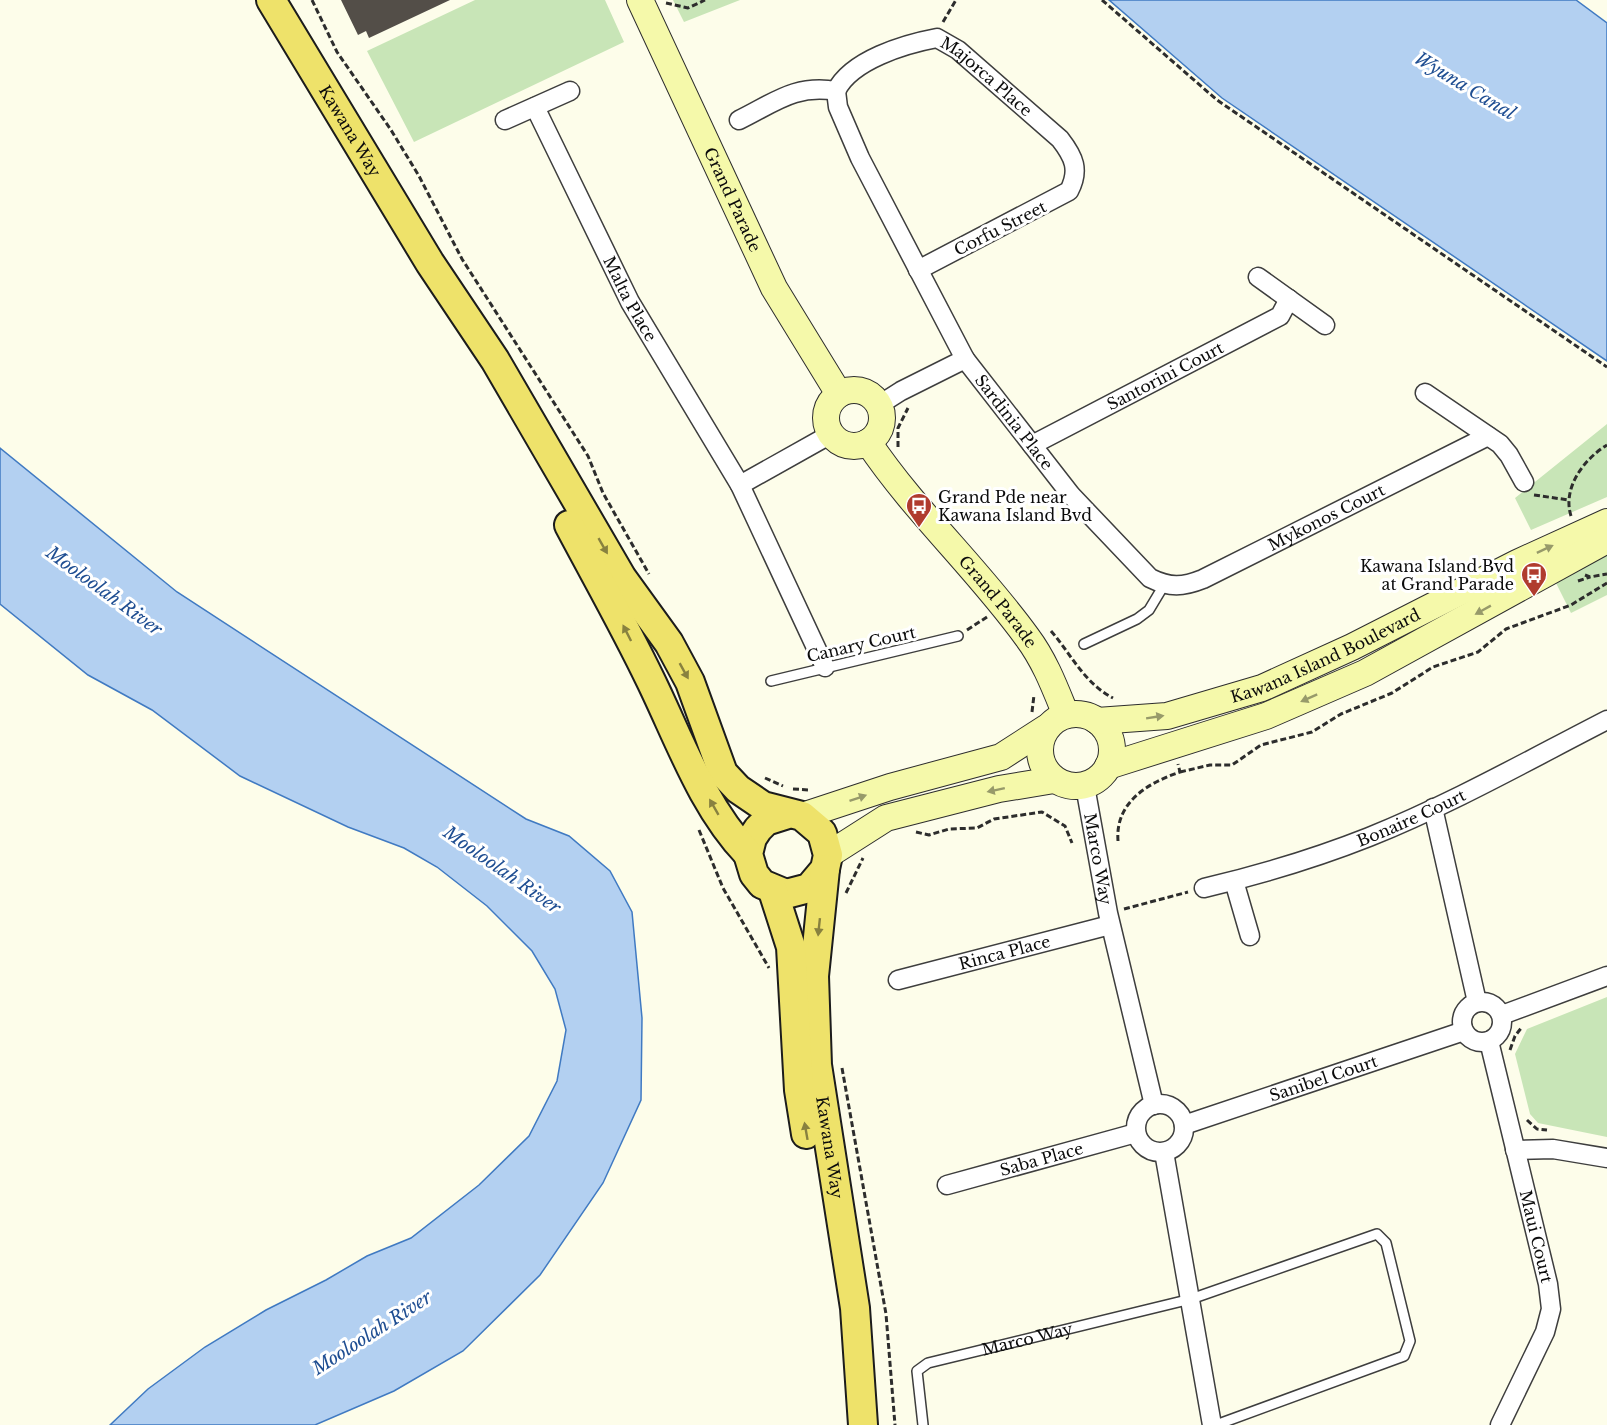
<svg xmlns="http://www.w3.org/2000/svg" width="1607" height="1425" font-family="'Libre Baskerville',serif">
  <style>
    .green { fill: #c8e5b7 }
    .water { fill: #b3d0f1; stroke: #407ac2; stroke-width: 1.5 }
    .building { fill: #534e48 }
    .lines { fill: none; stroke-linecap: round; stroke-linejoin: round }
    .lane-casing { stroke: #3e3e3e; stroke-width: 12 }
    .street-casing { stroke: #3e3e3e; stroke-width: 21 }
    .secondary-casing { stroke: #2d2d2d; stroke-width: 28 }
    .primary-casing { stroke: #1c1c1c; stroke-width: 32 }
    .path { stroke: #2d2d2d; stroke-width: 3; stroke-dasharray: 6 3; stroke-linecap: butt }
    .lane { stroke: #fff; stroke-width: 9 }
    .street { stroke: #fff; stroke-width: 18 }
    .secondary { stroke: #f5f9aa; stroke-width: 26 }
    .primary { stroke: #eee26a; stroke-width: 28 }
    .oneway { fill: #88813f }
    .oneway2 { fill: #979a6a }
    .labels { text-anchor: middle; stroke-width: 6; stroke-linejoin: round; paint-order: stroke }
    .street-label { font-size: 16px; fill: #0b0b0b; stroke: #fff }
    .poi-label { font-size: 16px; fill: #0b0b0b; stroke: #fff; text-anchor: start }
    .water-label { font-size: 18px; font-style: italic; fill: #1f4e92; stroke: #fff }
  </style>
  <rect width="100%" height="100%" fill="#fdfdea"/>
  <path class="green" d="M475 0H605L624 42 414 142 367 51Z
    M673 0H740L684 22Z
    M1607 424V497L1531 530 1515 498Z
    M1607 554V595L1571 613 1556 583Z
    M1607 997V1137L1538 1123 1530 1114 1515 1054 1527 1029Z"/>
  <path class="water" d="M1109 0H1576L1607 23V361L1222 98Z
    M0 448 177 592 526 819 569 836 610 871 632 912 642 1018 641 1100 603 1183 540 1275 463 1351 394 1391 315 1425H110L148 1389 205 1347 266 1310 326 1280 367 1256 411 1238 479 1185 529 1136 557 1081 566 1030 555 989 532 951 487 906 437 867 404 848 348 827 240 776 152 710 88 675 0 604Z"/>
  <path class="building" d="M341 0H450L369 38 366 31 358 35Z"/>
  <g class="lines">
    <defs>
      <g id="lane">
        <path d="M1084 644 1137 619 1149 610 1164 585"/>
        <path d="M771 681 958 636"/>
        <path id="s1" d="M923 1425 917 1371 928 1363 1191 1299 1377 1234 1386 1243 1410 1341 1404 1356 1216 1425"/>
      </g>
      <g id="street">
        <path id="s2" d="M836 91C851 60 905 44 937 38L958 50 1060 139C1074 157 1080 170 1069 191L918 270"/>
        <path d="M836 91 838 107 860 158 965 359 901 391 879 405"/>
        <path id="s3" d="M535 107 630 302 740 485 825 667"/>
        <path d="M505 120 570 91"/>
        <path d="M739 120C774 103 795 84 836 91"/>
        <path d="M1258 277 1325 325"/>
        <path id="s4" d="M965 359 1071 495 1150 578C1170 588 1183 587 1203 579L1488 436"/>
        <path d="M1425 393 1500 444 1509 455 1524 482"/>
        <path id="s5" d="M1032 445 1280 316 1289 299"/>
        <path d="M740 485 831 434"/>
        <path id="s6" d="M1085 786 1108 913 1154 1105"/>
        <path d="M1433 808 1477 1002"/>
        <path d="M1234 881 1250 936"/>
        <path id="s7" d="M1204 888C1259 875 1316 858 1369 837 1451 804 1529 760 1607 720"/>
        <path id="s8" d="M898 980 1110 925"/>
        <circle cx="1482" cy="1022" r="20"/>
        <path d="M1502 1015 1607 976"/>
        <path id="s9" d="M1489 1041 1548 1284 1551 1309 1545 1332 1500 1425"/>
        <circle cx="1160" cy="1128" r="24"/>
        <path id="s10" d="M1184 1125 1464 1031"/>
        <path d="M1515 1150 1553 1149 1607 1158"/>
        <path d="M1164 1152 1212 1425"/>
        <path id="s11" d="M947 1185 1136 1133"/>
      </g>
      <g id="secondary">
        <path id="s12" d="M640 0 774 288 839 394"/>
        <circle cx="854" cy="418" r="28"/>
        <path id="s13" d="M868 442C915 512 978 569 1027 637 1045 661 1055 688 1066 715"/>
        <circle cx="1076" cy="750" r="36"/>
        <path id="s14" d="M1097 721 1167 716 1262 688 1352 647 1517 563 1607 522"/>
        <path d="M1108 766 1266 716 1365 673 1607 540"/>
        <path d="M802 816 890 787 1001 757 1046 728"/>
        <path d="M828 855 886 818 999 789 1054 780"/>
      </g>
      <g id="primary">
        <path id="s15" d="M271 0 430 263 495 360 622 578 669 643 690 682 723 773 738 789 763 806 802 816 822 833 828 855 825 869 809 888 786 894 762 884 754 874 748 854 752 838 758 829 766 821 788 814"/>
        <path d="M569 525C596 576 625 627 650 679 679 738 702 806 748 854"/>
        <path id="s16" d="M825 869 814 976 817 1065 855 1308 863 1425"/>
        <path d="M773 891 791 947 799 1090 806 1134"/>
      </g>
    </defs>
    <use href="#lane" class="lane-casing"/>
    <use href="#street" class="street-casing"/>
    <use href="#secondary" class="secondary-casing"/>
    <use href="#primary" class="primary-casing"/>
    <path class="path" d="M312 0 337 52 391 130 419 176 462 259 588 456 603 493 649 574
      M1102 0 1217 100 1607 367
      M666 3 688 8 705 0
      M943 22 956 0
      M898 447V428L908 408
      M1534 495 1569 500
      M1571 516C1562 488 1584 459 1607 445
      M1585 575 1590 577 1607 574
      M1578 581 1590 577
      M967 630 987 617
      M1051 631C1071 654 1084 683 1113 698
      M1032 712 1034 695
      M1180 772 1210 765H1232L1261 745 1312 732 1341 714 1392 693 1433 667 1478 652 1506 629 1571 605 1607 583
      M765 778 783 786
      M793 789 810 790
      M699 830 723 888 769 968
      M916 832 929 835 949 829 977 828 994 819 1042 812 1065 826 1072 843
      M1118 841C1115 802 1148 783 1180 772L1178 764
      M846 893 863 858
      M1124 909 1188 892
      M1510 1050 1515 1036 1522 1027
      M842 1068 886 1314 895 1425
      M1527 1120 1537 1129 1547 1130"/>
    <use href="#lane" class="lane"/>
    <use href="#street" class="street"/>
    <use href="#secondary" class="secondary"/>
    <use href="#primary" class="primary"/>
  </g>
  <defs><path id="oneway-solid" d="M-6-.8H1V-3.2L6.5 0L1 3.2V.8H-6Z" transform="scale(1.5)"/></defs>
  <g class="oneway">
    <use href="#oneway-solid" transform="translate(603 546) rotate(60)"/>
    <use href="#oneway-solid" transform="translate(627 633) rotate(-117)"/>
    <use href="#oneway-solid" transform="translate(684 671) rotate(61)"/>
    <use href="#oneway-solid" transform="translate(714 807) rotate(-120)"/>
    <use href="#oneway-solid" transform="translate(819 927) rotate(96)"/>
    <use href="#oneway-solid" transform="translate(806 1131) rotate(-100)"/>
  </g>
  <g class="oneway2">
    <use href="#oneway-solid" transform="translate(1545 549) rotate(-25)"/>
    <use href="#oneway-solid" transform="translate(1483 610) rotate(151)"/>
    <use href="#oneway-solid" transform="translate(1309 698) rotate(156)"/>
    <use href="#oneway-solid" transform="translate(1155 717) rotate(-9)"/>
    <use href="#oneway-solid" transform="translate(996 790) rotate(168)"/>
    <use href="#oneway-solid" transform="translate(858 798) rotate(-19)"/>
  </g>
  <defs>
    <symbol id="bus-pin" viewBox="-11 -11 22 30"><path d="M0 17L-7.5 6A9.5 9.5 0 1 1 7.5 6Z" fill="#b03c2e" stroke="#fff"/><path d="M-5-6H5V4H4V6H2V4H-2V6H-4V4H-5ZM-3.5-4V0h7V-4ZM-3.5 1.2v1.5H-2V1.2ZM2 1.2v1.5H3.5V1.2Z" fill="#fff"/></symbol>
  </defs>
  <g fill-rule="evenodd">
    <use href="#bus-pin" x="904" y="491" width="30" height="40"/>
    <use href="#bus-pin" x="1519" y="560" width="30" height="40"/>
  </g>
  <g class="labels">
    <g class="street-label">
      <text dy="6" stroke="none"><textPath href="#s2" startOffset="180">Majorca Place</textPath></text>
      <text dy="6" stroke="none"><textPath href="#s15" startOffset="153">Kawana Way</textPath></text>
      <text dy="6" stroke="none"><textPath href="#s12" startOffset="220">Grand Parade</textPath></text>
      <text transform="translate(1000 228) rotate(-27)" y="6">Corfu Street</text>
      <text dy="6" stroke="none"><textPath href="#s3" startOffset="214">Malta Place</textPath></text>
      <text dy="6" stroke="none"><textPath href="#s5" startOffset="150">Santorini Court</textPath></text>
      <text dy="6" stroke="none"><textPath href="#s4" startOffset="80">Sardinia Place</textPath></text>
      <text dy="6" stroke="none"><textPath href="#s4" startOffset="480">Mykonos Court</textPath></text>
      <text dy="6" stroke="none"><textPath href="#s13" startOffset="206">Grand Parade</textPath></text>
      <text transform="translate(861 644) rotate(-13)" y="6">Canary Court</text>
      <text dy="6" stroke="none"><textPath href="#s14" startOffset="240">Kawana Island Boulevard</textPath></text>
      <text dy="6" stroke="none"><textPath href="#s7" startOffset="219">Bonaire Court</textPath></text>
      <text dy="6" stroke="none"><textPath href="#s6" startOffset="74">Marco Way</textPath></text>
      <text dy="6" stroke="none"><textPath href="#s8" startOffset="110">Rinca Place</textPath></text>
      <text dy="6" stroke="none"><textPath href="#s10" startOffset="147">Sanibel Court</textPath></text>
      <text dy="6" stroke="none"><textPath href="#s16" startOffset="280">Kawana Way</textPath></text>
      <text dy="6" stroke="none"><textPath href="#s11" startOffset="98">Saba Place</textPath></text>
      <text dy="6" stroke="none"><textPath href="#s9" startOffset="201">Maui Court</textPath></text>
      <text dy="6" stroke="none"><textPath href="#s1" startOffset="170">Marco Way</textPath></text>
    </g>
    <g class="poi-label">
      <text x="938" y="503">Grand Pde near<tspan x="938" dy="18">Kawana Island Bvd</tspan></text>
      <text x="1514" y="572" text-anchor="end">Kawana Island Bvd<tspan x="1514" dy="18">at Grand Parade</tspan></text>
    </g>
    <g class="water-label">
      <text transform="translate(1465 86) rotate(31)" y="6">Wyuna Canal</text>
      <text transform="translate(104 591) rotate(36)" y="6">Mooloolah River</text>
      <text transform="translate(502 870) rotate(35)" y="6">Mooloolah River</text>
      <text transform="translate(372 1333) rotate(-33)" y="6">Mooloolah River</text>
    </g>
  </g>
</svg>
